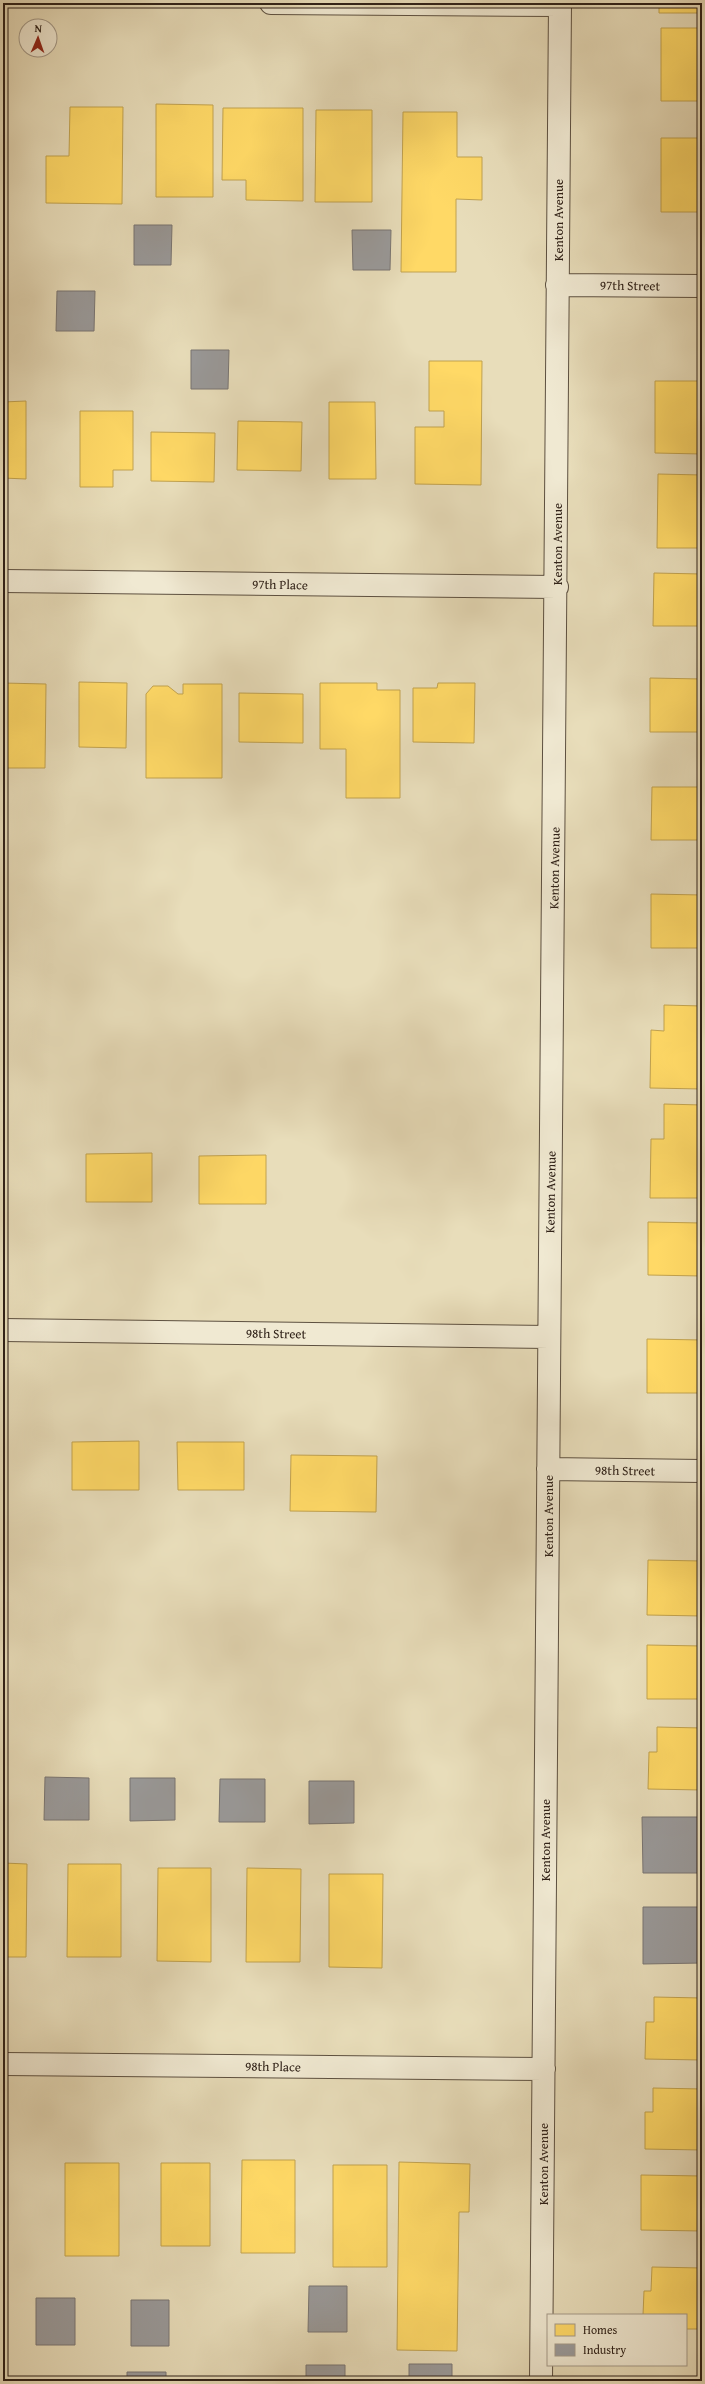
<svg xmlns="http://www.w3.org/2000/svg" width="705" height="2384" font-family="'Gentium Book Plus',serif">
  <style>
    .homes { fill: #ffd966; stroke: #c1a24f }
    .industry { fill: #999; stroke: #797572 }
    .lines { fill: none; stroke-linecap: round; stroke-linejoin: round }
    .street-casing { stroke: #5d5040; stroke-width: 24 }
    .street { stroke: #f0e9d2; stroke-width: 22 }
    .labels { text-anchor: middle; stroke-width: 4; stroke-linejoin: round; paint-order: stroke }
    .street-label { font-size: 13px; fill: #2f2118; stroke: #f0e9d2 }
  </style>
  <rect width="100%" height="100%" fill="#e8ddba"/>
  <filter id="stains"><feTurbulence type="fractalNoise" baseFrequency=".005" numOctaves="4"/><feColorMatrix values="0 0 0 0 .2 0 0 0 0 .09 0 0 0 0 .02 0 0 0 .5 -.17"/></filter>
  <radialGradient id="worn" r=".72"><stop offset=".6" stop-color="#630" stop-opacity="0"/><stop offset="1" stop-color="#630" stop-opacity=".3"/></radialGradient>
  <path class="homes" d="M659 3H702V13H659Z
    M661 28H702V101H661Z
    M156 104 213 105V197H156Z
    M70 107H123L122 204 46 203V156H69Z
    M223 108H303V201L246 200V180H222Z
    M316 110H372V202H315Z
    M403 112H457V157H482V200L456 199V272H401Z
    M661 138H702V212H661Z
    M429 361H482L481 485 415 484V427H444V411H429Z
    M655 381H702V454L655 453Z
    M26 401V479L3 478V402Z
    M329 402H375L376 479H329Z
    M80 411H133V470H113V487H80Z
    M238 421 302 422 301 471 237 470Z
    M151 432 215 433 214 482 151 481Z
    M658 474 702 475V548H657Z
    M654 573 702 574V626H653Z
    M650 678 702 679V732H650Z
    M79 682 127 683 126 748 79 747Z
    M3 683 46 684 45 768H3Z
    M320 683H377V690H400V798H346V749H320Z
    M438 683H475L474 743 413 742V688H437Z
    M183 684H222V778H146V694L153 686H168L178 694H183Z
    M239 693 303 694V743L239 742Z
    M652 787H702V840H651Z
    M651 894 702 895V948H651Z
    M664 1005 702 1006V1089L650 1088 651 1030 664 1031Z
    M664 1104 702 1105V1198H650L651 1139H664Z
    M152 1153V1202H86V1154Z
    M266 1155V1204H199V1156Z
    M648 1222 702 1223V1276L648 1275Z
    M647 1339 702 1340V1393H647Z
    M139 1441V1490H72V1442Z
    M177 1442H244V1490H178Z
    M291 1455 377 1456 376 1512 290 1511Z
    M648 1560 702 1561V1616L647 1615Z
    M647 1645 702 1646V1699H647Z
    M657 1727 702 1728V1790L648 1789 649 1752H657Z
    M3 1863 27 1864 26 1957H3Z
    M68 1864H121V1957H67Z
    M158 1868H211V1962L157 1961Z
    M247 1868 301 1869 300 1962H246Z
    M329 1874H383L382 1968 329 1967Z
    M654 1997 702 1998V2060L645 2059 646 2022H654Z
    M653 2088 702 2089V2150L645 2149V2112H653Z
    M242 2160H295V2253H241Z
    M399 2162 470 2164 469 2212H459L457 2351 397 2350Z
    M65 2163H119V2256H65Z
    M161 2163H210V2246H161Z
    M333 2165H387V2267H333Z
    M641 2175 702 2176V2231L641 2230Z
    M652 2267 702 2268V2329H686V2315H643L644 2291H651Z"/>
  <path class="industry" d="M134 225H172L171 265H134Z
    M352 230H391L390 270H353Z
    M57 291H95L94 331H56Z
    M191 350H229L228 389H191Z
    M45 1777 89 1778V1820H44Z
    M130 1778H175V1820L130 1821Z
    M220 1779H265V1822H219Z
    M309 1781H354V1823L309 1824Z
    M642 1817H702V1873H643Z
    M643 1907H702V1963L643 1964Z
    M309 2286H347V2332H308Z
    M36 2298H75V2345H36Z
    M131 2300H169V2346H131Z
    M409 2364H452V2381H409Z
    M306 2365H345V2381H306Z
    M127 2372H166V2381H127Z
    M639 2377H677V2381H639Z"/>
  <g class="lines">
    <defs>
      <path id="street" d="M271 3 560 5
        M557 285 702 286
        M3 581 557 587
        M3 1330 549 1337
        M548 1469 702 1471
        M3 2064 544 2069
        M541 2381 560 3"/>
    </defs>
    <use href="#street" class="street-casing"/>
    <use href="#street" class="street"/>
  </g>
  <g class="labels">
    <g class="street-label">
      <text transform="translate(558 220) rotate(-90)" y="5">Kenton Avenue</text>
      <text transform="translate(630 285) rotate(1)" y="5">97th Street</text>
      <text transform="translate(557 544) rotate(-90)" y="5">Kenton Avenue</text>
      <text transform="translate(280 584) rotate(1)" y="5">97th Place</text>
      <text transform="translate(554 868) rotate(-89)" y="5">Kenton Avenue</text>
      <text transform="translate(550 1192) rotate(-89)" y="5">Kenton Avenue</text>
      <text transform="translate(276 1333) rotate(1)" y="5">98th Street</text>
      <text transform="translate(625 1470) rotate(1)" y="5">98th Street</text>
      <text transform="translate(548 1516) rotate(-90)" y="5">Kenton Avenue</text>
      <text transform="translate(545 1840) rotate(-90)" y="5">Kenton Avenue</text>
      <text transform="translate(273 2066) rotate(1)" y="5">98th Place</text>
      <text transform="translate(543 2164) rotate(-90)" y="5">Kenton Avenue</text>
    </g>
  </g>
  <rect width="705" height="2384" fill="none" stroke="#e8ddba" stroke-width="16"/>
  <rect x="4" y="4" width="697" height="2376" fill="none" stroke="#2f2118" stroke-width="2"/>
  <rect x="8" y="8" width="689" height="2368" fill="none" stroke="#2f2118"/>
  <rect x="547" y="2314" width="140" height="52" fill="#f0e9d2" stroke="#a39988"/>
  <rect x="555" y="2324" width="20" height="12" fill="#ffd966" stroke="#a39988"/>
  <text x="583" y="2334" font-size="12" fill="#2f2118">Homes</text>
  <rect x="555" y="2344" width="20" height="12" fill="#999999" stroke="#a39988"/>
  <text x="583" y="2354" font-size="12" fill="#2f2118">Industry</text>
  <g transform="translate(38 38) rotate(2)"><circle r="19" fill="#f0e9d2" stroke="#a39988"/>
  <path d="M0-3L7 15L0 10L-7 15Z" fill="#8f2418"/>
  <text y="-6" font-size="11" font-weight="bold" text-anchor="middle" fill="#2f2118">N</text>
  </g>
  <rect width="100%" height="100%" filter="url(#stains)"/>
  <rect width="100%" height="100%" fill="url(#worn)"/>
</svg>
